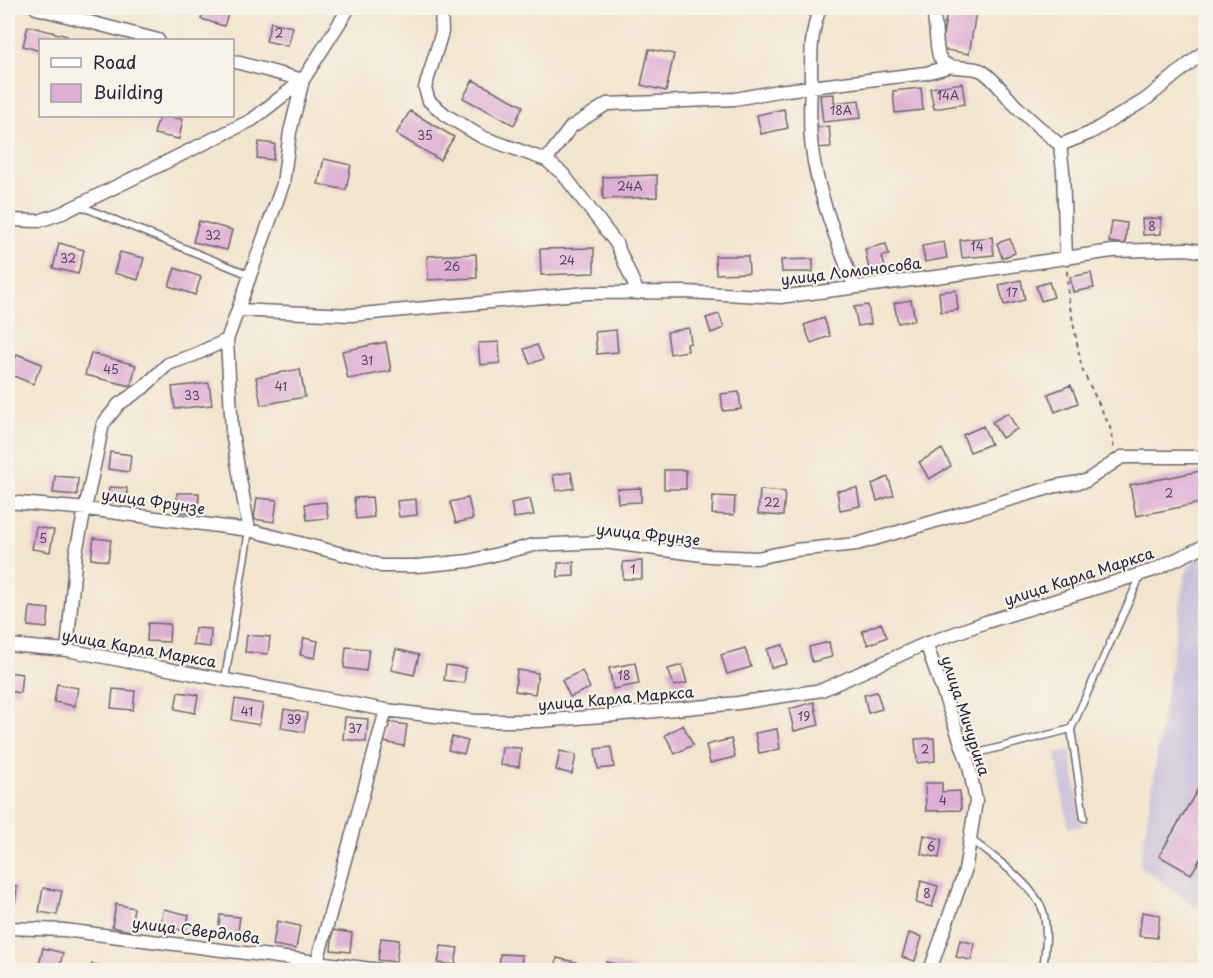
<svg xmlns="http://www.w3.org/2000/svg" width="1213" height="978" font-family="'Playpen Sans',sans-serif">
  <style>
    .industrial { fill: #c8bfd8 }
    .building { fill: #deaed3 }
    .lines { fill: none; stroke-linecap: round; stroke-linejoin: round }
    .lane-casing { stroke: #6b666e; stroke-width: 9 }
    .street-casing { stroke: #6b666e; stroke-width: 15 }
    .path { stroke: #6b666e; stroke-width: 2; stroke-dasharray: 4.5 4.5; stroke-linecap: butt }
    .lane { stroke: #fff; stroke-width: 6 }
    .street { stroke: #fff; stroke-width: 12 }
    .labels { text-anchor: middle; stroke-width: 4.5; stroke-linejoin: round; paint-order: stroke }
    .number-label { font-size: 12px; fill: #514561 }
    .street-label { font-size: 15px; fill: #22223b; stroke: #f7f3e8 }
  </style>
  <rect width="100%" height="100%" fill="#f7f3e8"/>
  <filter id="ink" filterUnits="userSpaceOnUse"><feTurbulence type="fractalNoise" baseFrequency=".0167" numOctaves="2"/><feDisplacementMap in="SourceGraphic" scale="12" xChannelSelector="R" yChannelSelector="G"/><feConvolveMatrix kernelMatrix="1 2 1 2 8 2 1 2 1" color-interpolation-filters="sRGB"/></filter>
  <filter id="wash" filterUnits="userSpaceOnUse"><feTurbulence type="fractalNoise" baseFrequency=".008" numOctaves="4" result="noise"/><feDisplacementMap in="SourceGraphic" scale="24" xChannelSelector="R" yChannelSelector="G"/><feGaussianBlur stdDeviation="1.35" result="paint"/><feColorMatrix in="noise" values="0 0 0 0 0 0 0 0 0 0 0 0 0 0 0 0 0 1.4 0 .05"/><feComposite in="paint" operator="in"/></filter>
  <g filter="url(#wash)">
    <rect width="100%" height="100%" fill="#f3e4cd"/>
    <path class="industrial" d="M1205 541V914L1140 866 1185 574Z
      M1070 750 1082 826 1068 828 1056 753Z"/>
    <g id="blocks">
      <path class="building" d="M205 8H230L224 26 201 19Z
        M948 8 976 12 969 54 940 49Z
        M271 22 293 27 288 46 266 41Z
        M28 26 67 36 65 40H40V51L23 46Z
        M649 49 674 54 666 91 641 85Z
        M473 80 523 106 514 125 463 98Z
        M962 83 965 104 934 109 930 88Z
        M921 88 923 110 895 113 893 91Z
        M834 94V103L859 100 861 118 823 122 820 95Z
        M784 109 788 128 761 134 757 115Z
        M410 111 454 137 440 160 396 134Z
        M159 116 183 119 179 139 154 134Z
        M829 126 831 147 816 148 814 128Z
        M259 142 275 144 273 160 257 158Z
        M324 159 351 165 346 190 318 184Z
        M657 175V197L603 199V177Z
        M1161 218V234L1143 235 1142 219Z
        M199 221 232 230 227 250 193 242Z
        M1112 221 1127 223 1125 244 1109 242Z
        M992 237 994 255 962 258 960 240Z
        M1010 239 1015 253 1002 258 997 243Z
        M944 242 947 258 925 262 922 246Z
        M59 243 84 250 78 274 53 268Z
        M886 244 889 255 882 256 885 267 869 270 865 249Z
        M594 248V273L541 275 540 249Z
        M120 252 144 258 138 280 114 273Z
        M476 254 477 278 428 280 427 256Z
        M715 256H748L749 273 716 274Z
        M813 259V272H782L781 260Z
        M175 268 201 277 195 295 169 286Z
        M1091 273 1094 288 1073 292 1070 277Z
        M1021 280 1025 300 1004 305 999 285Z
        M1049 282 1054 297 1041 301 1036 286Z
        M956 290 958 310 941 312 939 292Z
        M911 300 915 320 898 323 894 303Z
        M868 305 871 324 858 326 854 307Z
        M719 314 724 328 711 333 706 318Z
        M824 318 830 336 811 343 804 325Z
        M689 328 691 343 687 344 688 351 670 354 667 332Z
        M616 330 618 352 597 354 595 332Z
        M386 342 391 371 348 379 342 351Z
        M499 342 500 363 480 365 478 343Z
        M537 345 543 359 530 364 524 349Z
        M91 353 136 365 131 386 85 375Z
        M17 354 42 364 33 384 9 374Z
        M300 369 305 397 261 405 256 377Z
        M209 383 212 405 175 409 172 387Z
        M1071 385 1078 403 1055 412 1048 394Z
        M739 392 741 409 723 411 721 394Z
        M1008 413 1017 429 1002 438 992 422Z
        M983 426 991 444 970 452 963 435Z
        M942 449 951 466 929 479 919 462Z
        M110 452 131 455 129 472 108 469Z
        M664 470H686V489H664Z
        M1206 470V502L1136 516 1130 485Z
        M571 472 574 488 556 491 553 475Z
        M55 476 78 478 77 495 53 493Z
        M888 477 894 495 877 501 872 484Z
        M109 487 127 488V503L108 502Z
        M641 488V502L618 503 617 489Z
        M857 488 860 506 840 510 837 491Z
        M760 490 785 492 783 516 758 514Z
        M177 493H199L198 512H176Z
        M713 496 735 497 734 515 712 514Z
        M372 497 374 517 356 519 354 498Z
        M257 498 277 500 274 522 254 519Z
        M468 498 473 519 456 523 450 502Z
        M416 499 417 515 399 517 397 501Z
        M530 499 534 515 514 518 511 503Z
        M326 502 328 518 307 520 305 504Z
        M36 527 54 530 50 552 32 549Z
        M94 538 111 540 108 561 91 559Z
        M642 561V579H623V562Z
        M574 562V576L558 577V563Z
        M30 607 49 609 47 628 28 626Z
        M148 623 170 624 169 642 147 641Z
        M881 623 887 637 868 645 862 631Z
        M195 628 211 629 210 647 193 645Z
        M247 635 270 637 268 654 245 652Z
        M304 638 318 641 315 658 300 655Z
        M829 642 832 657 812 662 809 647Z
        M783 645 787 664 771 668 767 649Z
        M346 647 369 649 366 671 344 668Z
        M745 648 751 667 727 674 721 655Z
        M396 649 419 655 414 675 391 670Z
        M635 663 639 684 613 689 609 668Z
        M446 665 466 668 464 683 444 680Z
        M682 665 687 683 674 686 668 669Z
        M517 670 538 673 535 694 515 691Z
        M582 671 590 688 570 697 562 680Z
        M8 672 22 674 20 693 8 691Z
        M57 684 78 688 75 706 54 702Z
        M113 689 135 691 133 710 111 708Z
        M178 692 198 695 195 713 175 709Z
        M877 692 882 709 868 713 864 695Z
        M235 699 263 704 259 725 232 720Z
        M814 702 819 725 794 731 789 709Z
        M284 709 307 713 304 732 281 728Z
        M345 717 368 719 366 742 343 739Z
        M388 722 407 725 404 746 384 742Z
        M683 725 693 745 675 754 665 735Z
        M777 729 780 749 759 753 755 733Z
        M452 737 468 741 464 754 448 750Z
        M934 738 935 761 917 763 915 739Z
        M731 739 735 757 710 763 706 745Z
        M502 747 521 748 519 767 500 765Z
        M611 747 614 767 598 769 595 749Z
        M560 751 576 755 572 774 556 770Z
        M1206 775V850L1191 874 1159 856Z
        M925 783H942V792L960 791 961 810 926 811Z
        M924 835 942 839 939 858 921 854Z
        M921 881 938 886 932 907 916 903Z
        M8 885 17 887 15 904 8 903Z
        M43 888 62 891 57 915 39 912Z
        M116 904 134 908 130 931 112 927Z
        M164 909 189 915 185 931 160 925Z
        M1142 912 1160 915 1157 938 1139 936Z
        M220 915 240 917 237 938 218 935Z
        M277 921 300 926 296 949 273 945Z
        M333 930 352 933 350 952 331 950Z
        M909 933 922 937 915 961 902 957Z
        M381 938 399 940 396 962 378 960Z
        M960 940 975 944 971 960 956 957Z
        M441 946 458 948 455 965 438 963Z
        M43 948 63 953 59 970H38Z
        M500 954 522 955 521 970H499Z
        M557 958 576 962 574 970H555Z
        M606 962 634 968 633 970H604Z
        M92 964 113 968 112 970H90Z"/>
    </g>
  </g>
  <g filter="url(#ink)">
    <use href="#blocks" fill-opacity="0" stroke="#6b666e" stroke-width="1.5"/>
    <g class="lines">
      <defs>
        <path id="lane" d="M78 205 250 275
          M225 679 249 530
          M1071 729 1084 818
          M966 756 1071 729 1141 575
          M970 839C991 855 1039 888 1044 915 1048 933 1045 952 1043 970"/>
        <path id="street" d="M36 8 158 40
          M441 8 442 32 425 88 429 101 447 116 482 137 546 160 563 174 616 243 638 293
          M820 8C810 34 811 57 811 85 810 106 809 128 812 149 818 196 838 242 854 286
          M932 8C937 21 935 50 940 58 948 73 970 64 982 71 995 79 1004 94 1015 105 1029 119 1045 132 1060 145
          M546 160 571 127 607 104 735 99 778 91 926 73 951 66
          M8 220 39 221 62 213 252 120 303 80 349 8
          M1066 259 1063 171 1060 145 1090 133 1145 100 1206 50
          M238 310 351 315 587 293 686 292 780 297 951 275 1112 251 1187 249 1206 252
          M227 340 232 433 249 530
          M8 502 87 509 249 530 358 558 381 566H417L469 561 534 545 604 542 710 556 757 558 795 550 857 544 1056 486 1086 481 1122 457H1206
          M926 643 969 766 976 801 965 871 930 970
          M8 645 67 650 386 710 476 721H540L614 715 738 703 822 690 920 646 986 622 1154 570 1206 545
          M67 650 76 552 103 424 119 404 143 388 168 364 194 355 227 340 283 184 290 132 303 80 232 61
          M8 928 64 930 380 970
          M303 970 317 962 386 710"/>
      </defs>
      <use href="#lane" class="lane-casing"/>
      <use href="#street" class="street-casing"/>
      <path class="path" d="M1067 271 1068 296 1082 369 1110 427 1114 449"/>
      <use href="#lane" class="lane"/>
      <use href="#street" class="street"/>
    </g>
  </g>
  <g class="labels">
    <g class="number-label">
      <text x="279" y="38">2</text>
      <text x="948" y="100">14А</text>
      <text x="841" y="115">18А</text>
      <text x="425" y="140">35</text>
      <text x="630" y="191">24А</text>
      <text x="1152" y="231">8</text>
      <text x="213" y="240">32</text>
      <text x="977" y="251">14</text>
      <text x="68" y="263">32</text>
      <text x="567" y="265">24</text>
      <text x="452" y="271">26</text>
      <text x="1012" y="297">17</text>
      <text x="367" y="365">31</text>
      <text x="111" y="374">45</text>
      <text x="281" y="391">41</text>
      <text x="192" y="400">33</text>
      <text x="1169" y="498">2</text>
      <text x="772" y="507">22</text>
      <text x="43" y="543">5</text>
      <text x="633" y="574">1</text>
      <text x="624" y="680">18</text>
      <text x="247" y="716">41</text>
      <text x="804" y="721">19</text>
      <text x="294" y="724">39</text>
      <text x="355" y="733">37</text>
      <text x="925" y="754">2</text>
      <text x="943" y="805">4</text>
      <text x="931" y="851">6</text>
      <text x="927" y="898">8</text>
    </g>
    <g class="street-label">
      <text transform="translate(851 272) rotate(-7)" y="5">улица Ломоносова</text>
      <text transform="translate(153 502) rotate(8)" y="5">улица Фрунзе</text>
      <text transform="translate(648 535) rotate(6)" y="5">улица Фрунзе</text>
      <text transform="translate(1079 577) rotate(-18)" y="5">улица Карла Маркса</text>
      <text transform="translate(139 649) rotate(10)" y="5">улица Карла Маркса</text>
      <text transform="translate(616 699) rotate(-5)" y="5">улица Карла Маркса</text>
      <text transform="translate(965 716) rotate(72)" y="5">улица Мичурина</text>
      <text transform="translate(196 931) rotate(7)" y="5">улица Свердлова</text>
    </g>
  </g>
  <rect width="1213" height="978" fill="none" stroke="#f7f3e8" stroke-width="30"/>
  <rect x="39" y="39" width="195" height="78" fill="#f7f3e8" stroke="#a29fa3" stroke-width="1.5"/>
  <rect x="51" y="58" width="30" height="9" fill="#ffffff" stroke="#a29fa3" stroke-width="1.5"/>
  <text x="93" y="69" font-size="18" fill="#22223b">Road</text>
  <rect x="51" y="84" width="30" height="18" fill="#deaed3" stroke="#a29fa3" stroke-width="1.5"/>
  <text x="93" y="99" font-size="18" fill="#22223b">Building</text>
</svg>
